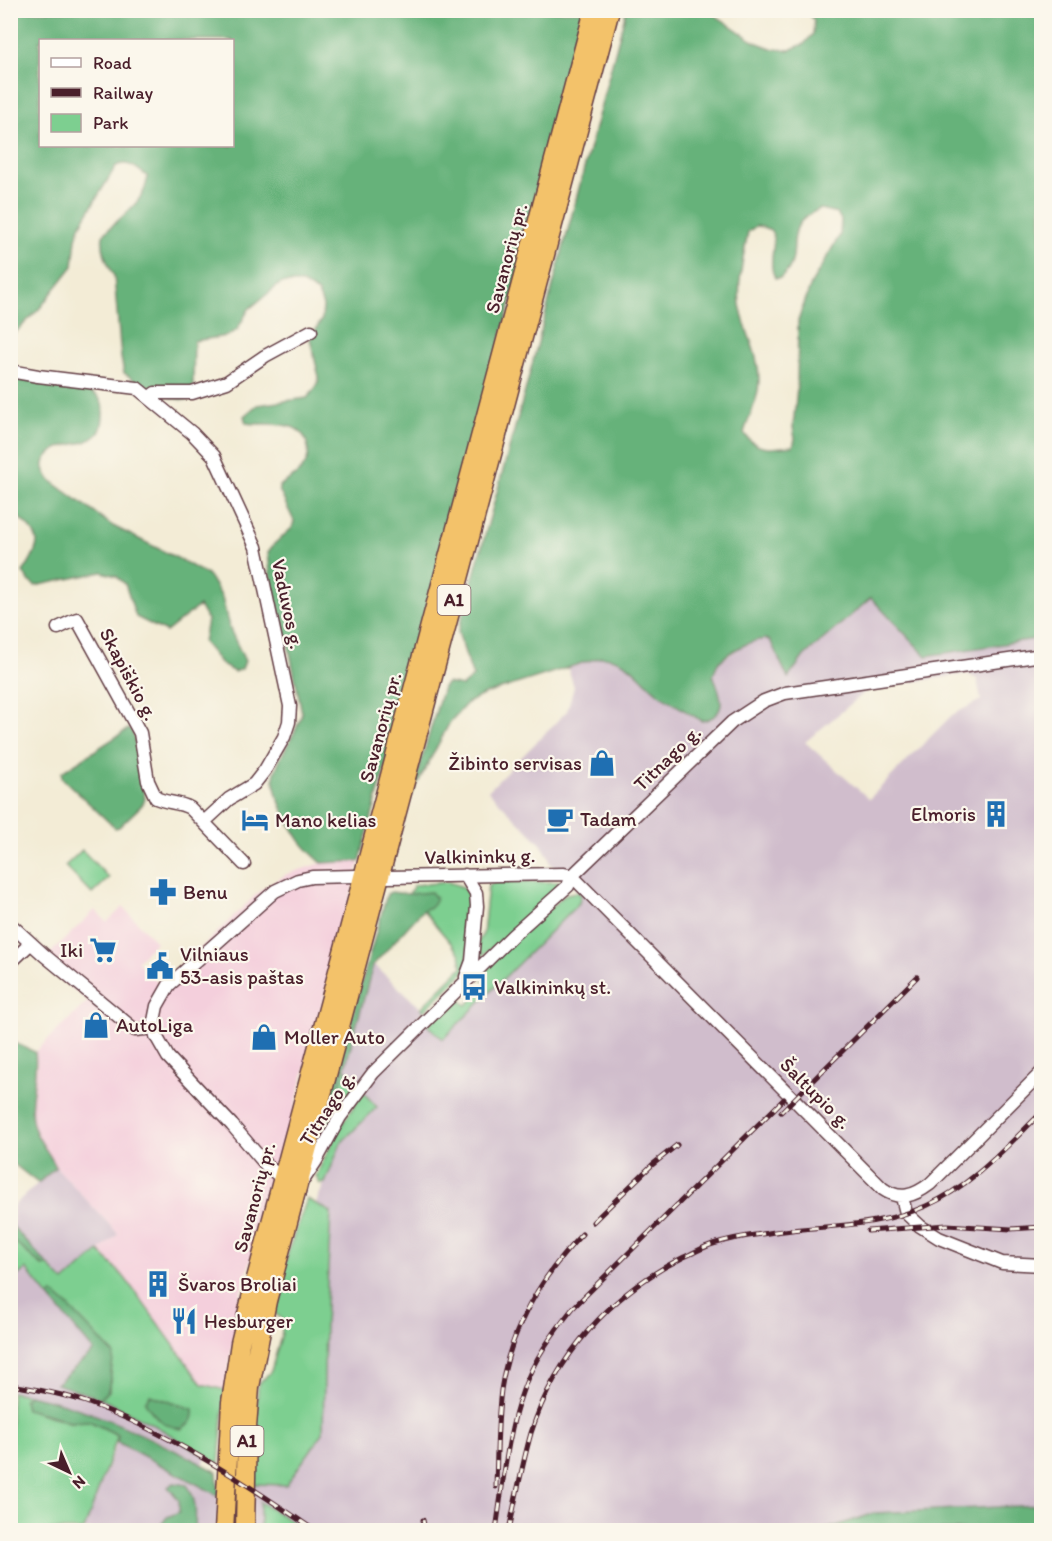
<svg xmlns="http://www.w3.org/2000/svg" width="1052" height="1541" font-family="Itim,sans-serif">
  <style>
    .built { fill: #f4cfdc }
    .industrial { fill: #d0bdcc; fill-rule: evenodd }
    .green { fill: #7dcf90; stroke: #64775e; stroke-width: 1.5 }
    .forest { fill: #66b27a; stroke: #586852; stroke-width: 1.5; fill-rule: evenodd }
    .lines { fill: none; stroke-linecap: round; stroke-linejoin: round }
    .minor-casing { stroke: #633e45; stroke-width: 15 }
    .highway-casing { stroke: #633e45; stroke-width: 21 }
    .minor { stroke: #fff; stroke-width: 12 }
    .highway { stroke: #f3c26a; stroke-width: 18 }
    .rail-casing { stroke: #4a1f2b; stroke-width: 5 }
    .rail { stroke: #fbf7ec; stroke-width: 3; stroke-dasharray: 9; stroke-linecap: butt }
    .labels { text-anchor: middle; stroke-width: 4.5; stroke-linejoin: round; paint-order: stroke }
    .shield { fill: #fbf7ec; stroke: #7f6065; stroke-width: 1.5 }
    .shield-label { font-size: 18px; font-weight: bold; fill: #4a1f2b }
    .street-label { font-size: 20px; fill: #4a1f2b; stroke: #fbf7ec }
    .poi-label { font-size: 20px; fill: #4a1f2b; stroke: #fbf7ec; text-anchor: start }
  </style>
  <rect width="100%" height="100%" fill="#fbf7ec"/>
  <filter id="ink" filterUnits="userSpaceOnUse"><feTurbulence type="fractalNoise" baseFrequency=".0167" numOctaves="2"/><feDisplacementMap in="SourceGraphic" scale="12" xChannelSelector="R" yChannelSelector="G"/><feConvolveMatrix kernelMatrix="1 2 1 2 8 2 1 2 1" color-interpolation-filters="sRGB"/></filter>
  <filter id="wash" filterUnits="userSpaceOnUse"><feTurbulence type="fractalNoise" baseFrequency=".008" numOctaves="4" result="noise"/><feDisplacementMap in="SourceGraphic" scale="24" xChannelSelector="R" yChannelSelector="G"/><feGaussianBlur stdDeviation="1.35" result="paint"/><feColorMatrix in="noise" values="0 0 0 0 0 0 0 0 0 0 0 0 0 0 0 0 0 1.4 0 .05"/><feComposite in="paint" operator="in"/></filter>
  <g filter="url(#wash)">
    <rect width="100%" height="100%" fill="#f3ecd6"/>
    <path class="built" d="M360 861 280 1164 241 1292 225 1390 203 1384 125 1278 99 1251 118 1234 56 1167 34 1130 31 1110 37 1066 35 1052 88 1001 40 963 95 910 107 922 123 907 156 942 137 961 161 986 261 890 287 874 322 863Z"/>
    <path class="industrial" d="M871 598 926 656 1041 638V1505L875 1513 824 1530H251L253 1484 323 1433 325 1324 331 1213 316 1203 341 1143 377 1107 356 1084 344 1067 373 964 424 1011 418 1017 443 1039 579 903 581 894 550 863 549 857 541 844 488 791 567 711 574 687 568 668 601 657H615L627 664 657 692 721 696 713 675 719 662 745 644 764 638 770 640 788 678 804 656ZM967 674 977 679 981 700 952 715 869 799 805 742 870 688Z
      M56 1167 118 1234 64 1283 13 1227V1206Z
      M26 1269 94 1351 57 1384 100 1398 154 1425 207 1457 203 1464 154 1439 110 1420 40 1397 11 1392V1281Z
      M117 1442 219 1496 217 1530H84Z"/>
    <path class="green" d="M82 850 109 878 92 894 65 866Z
      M448 882 463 887 469 896 470 902 468 963 464 972 424 1011 421 1008 462 967 460 954 423 910 432 906 409 894 414 885Z
      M560 882 563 884 548 902 481 957 478 956V942L483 934 488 886 495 882Z
      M576 892 581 894 579 903 443 1039 427 1025 458 999 467 1005 487 985 482 978 483 975 503 950 566 894Z
      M344 1067 356 1084 336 1111 313 1158 330 1094 333 1111Z
      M363 1092 377 1107 341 1143 325 1183 320 1184 316 1176 337 1132Z
      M307 1199 331 1212 325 1324 323 1433 286 1485 253 1484 258 1385 271 1371 282 1333V1319L272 1311 289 1249Z
      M11 1239 42 1266H49L64 1282 99 1251 125 1278 202 1384 225 1390 219 1464 154 1425 100 1398 109 1391 113 1354 53 1293 48 1296 26 1269 11 1281Z
      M11 1392 29 1395 24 1399 26 1409 69 1422 89 1421 118 1435 84 1530H11Z
      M260 1502 306 1530H260Z"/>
    <path class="forest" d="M11 11H589L360 861 322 863C313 855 303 847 297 836 288 822 270 789 275 772 281 751 297 734 302 713L288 643 271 585 268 552 274 544 292 528 294 521 279 490V486C287 481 296 476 302 469 314 454 308 430 288 426 274 423 259 425 246 423L244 416 257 405 307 398 317 386 319 377 310 339 322 319 323 306 318 293 302 283H281L249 309 237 330 227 336 194 341 193 386 189 400C165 400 144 387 124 373L121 358 114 276C107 263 101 250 103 235 118 218 148 201 147 176 137 169 129 160 116 166L81 224 76 239 73 266 40 308 11 337ZM40 40H232V146H40Z
      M626 11H709L755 42 774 49 789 50 804 44 813 34 814 20 805 11H1041V638L926 656 871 598 804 656 788 678 770 640C757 636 728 652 719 662 716 665 715 671 713 675 721 694 730 715 702 721 687 712 672 703 658 693 636 676 631 658 601 657L485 694 467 703 450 722 411 796 443 687 447 683 462 686 473 677 458 632 524 395ZM820 209 837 213 841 220 840 235 811 284 798 321 797 388 793 427 795 439 793 446C773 448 757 453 744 433 749 415 759 399 759 380 759 353 746 335 741 309 736 290 744 252 748 232L756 226C785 228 769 251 772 268 772 272 774 275 775 278H780C809 257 775 227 820 209Z
      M10 370C35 375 79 381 98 397 104 403 103 411 103 418 102 424 102 431 97 435 84 448 62 440 48 456 40 465 45 472 50 480L113 526 183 561 209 576 222 597 229 627 245 661 242 669 234 672 222 665 203 642 207 620 199 606 166 632 136 617 125 584 116 576 102 572 35 586 28 580 23 572C47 537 38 536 11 510Z
      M128 729 132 731 134 737 145 799 143 804 119 827 115 828 62 778V772Z
      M391 892 409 894 431 892 436 898 432 906 423 910 373 965 333 1111 331 1112 329 1110 330 1094 387 894Z
      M10 1041 35 1052C39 1077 25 1107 35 1130 40 1143 50 1154 56 1167L38 1183 11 1162Z
      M11 1223 13 1227 49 1266H43L11 1239Z
      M53 1293 67 1305 114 1354 108 1391 100 1398 56 1384 94 1351 48 1296Z
      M29 1395C82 1406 132 1429 180 1453 192 1459 205 1465 217 1472L219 1496 117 1442 118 1435 89 1421 69 1422 57 1417 26 1409 24 1399Z
      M150 1395 193 1409C194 1420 191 1423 181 1429 164 1426 154 1417 145 1402Z
      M174 1483 187 1485C197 1499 196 1514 195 1530H157L167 1517 179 1512V1500L168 1487Z
      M1041 1505V1530H824L875 1513Z"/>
  </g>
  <g filter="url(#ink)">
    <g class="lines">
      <defs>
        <path id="minor" d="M10 371 38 376 137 388 192 433 214 456 256 547 290 706 289 722 284 737 265 770 254 784 229 799 204 822
          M150 397 155 393H192L227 382 265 356 311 331
          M58 628 77 619 140 733 148 781 156 798C167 803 179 802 190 808L244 864
          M465 875 476 893 477 906 472 961 466 977
          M572 876 883 1189C900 1201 914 1196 930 1184L1042 1072
          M388 877 564 874 572 876
          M10 924 44 955 135 1030 154 1028
          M10 963 31 943
          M283 1179 267 1166 232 1125 168 1057 156 1036 154 1021 157 1006 169 985 275 891 298 880 312 877 356 876
          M304 1179 316 1161 340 1117 373 1073 512 936 568 886 572 876 732 722 764 701 785 693 1042 655
          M902 1197 906 1213 920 1226 939 1238 1002 1263 1042 1265"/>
        <path id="highway" d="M224 1530 231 1402 240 1343 253 1290 594 10
          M245 1530 247 1427 250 1387 267 1301 610 10"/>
      </defs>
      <use href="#minor" class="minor-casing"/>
      <use href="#highway" class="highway-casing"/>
      <use href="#minor" class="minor"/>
      <use href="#highway" class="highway"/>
      <defs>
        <path id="rail" d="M781 1112 917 977
          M593 1222 652 1165 677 1145
          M868 1231 947 1225 1011 1229 1042 1227
          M10 1385C36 1389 62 1394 86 1402 168 1432 243 1481 314 1530
          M496 1487C497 1455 497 1422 501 1390 510 1329 540 1278 582 1234
          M423 1520 425 1530
          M496 1530C503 1485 507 1433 523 1390 534 1359 553 1333 573 1308L784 1099
          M509 1530C516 1498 522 1465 531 1433 555 1356 612 1292 684 1257 694 1253 703 1247 713 1244 729 1239 746 1236 762 1234 819 1224 871 1230 926 1206 973 1185 1006 1147 1042 1112"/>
      </defs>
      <use href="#rail" class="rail-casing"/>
      <use href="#rail" class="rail"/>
    </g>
  </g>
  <defs>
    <symbol id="shop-bare" viewBox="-9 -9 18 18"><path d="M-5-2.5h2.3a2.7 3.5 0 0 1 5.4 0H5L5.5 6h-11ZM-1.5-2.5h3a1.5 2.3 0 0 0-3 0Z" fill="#1f6fb2" stroke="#fbf7ec" stroke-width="2.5" paint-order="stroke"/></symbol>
    <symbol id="building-bare" viewBox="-9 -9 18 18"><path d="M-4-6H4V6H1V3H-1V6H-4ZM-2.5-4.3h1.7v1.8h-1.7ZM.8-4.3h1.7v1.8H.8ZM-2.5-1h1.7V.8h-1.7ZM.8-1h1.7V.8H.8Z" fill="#1f6fb2" stroke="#fbf7ec" stroke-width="2.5" paint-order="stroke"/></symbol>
    <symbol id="cafe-bare" viewBox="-9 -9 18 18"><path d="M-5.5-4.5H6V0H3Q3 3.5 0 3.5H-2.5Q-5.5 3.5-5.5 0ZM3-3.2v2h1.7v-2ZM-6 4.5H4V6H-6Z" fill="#1f6fb2" stroke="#fbf7ec" stroke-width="2.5" paint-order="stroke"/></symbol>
    <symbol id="hotel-bare" viewBox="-9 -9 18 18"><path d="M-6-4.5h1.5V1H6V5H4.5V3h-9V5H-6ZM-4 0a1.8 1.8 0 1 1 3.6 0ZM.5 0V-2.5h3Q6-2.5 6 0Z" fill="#1f6fb2" stroke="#fbf7ec" stroke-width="2.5" paint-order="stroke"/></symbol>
    <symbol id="pharmacy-bare" viewBox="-9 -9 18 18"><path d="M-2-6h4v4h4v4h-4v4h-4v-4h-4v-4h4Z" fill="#1f6fb2" stroke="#fbf7ec" stroke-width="2.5" paint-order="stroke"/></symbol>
    <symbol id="supermarket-bare" viewBox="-9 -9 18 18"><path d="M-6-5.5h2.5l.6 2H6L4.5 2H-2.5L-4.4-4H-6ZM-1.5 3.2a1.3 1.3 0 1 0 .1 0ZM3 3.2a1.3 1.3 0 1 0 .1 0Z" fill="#1f6fb2" stroke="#fbf7ec" stroke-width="2.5" paint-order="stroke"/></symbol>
    <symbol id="civic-bare" viewBox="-9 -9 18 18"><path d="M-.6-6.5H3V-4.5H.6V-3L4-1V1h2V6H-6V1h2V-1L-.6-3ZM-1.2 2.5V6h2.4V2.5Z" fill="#1f6fb2" stroke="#fbf7ec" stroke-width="2.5" paint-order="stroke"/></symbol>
    <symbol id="bus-bare" viewBox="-9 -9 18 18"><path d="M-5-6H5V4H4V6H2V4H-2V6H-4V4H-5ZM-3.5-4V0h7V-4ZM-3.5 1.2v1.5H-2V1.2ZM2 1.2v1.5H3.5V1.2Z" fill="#1f6fb2" stroke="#fbf7ec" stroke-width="2.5" paint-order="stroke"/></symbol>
    <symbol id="restaurant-bare" viewBox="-9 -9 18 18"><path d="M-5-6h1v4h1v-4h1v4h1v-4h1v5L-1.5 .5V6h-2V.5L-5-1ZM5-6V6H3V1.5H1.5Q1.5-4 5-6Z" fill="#1f6fb2" stroke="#fbf7ec" stroke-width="2.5" paint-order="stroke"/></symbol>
  </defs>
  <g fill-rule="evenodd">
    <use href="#shop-bare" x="583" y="744" width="38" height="38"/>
    <use href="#building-bare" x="977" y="795" width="38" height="38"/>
    <use href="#cafe-bare" x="541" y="800" width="38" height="38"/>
    <use href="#hotel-bare" x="236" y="801" width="38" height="38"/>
    <use href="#pharmacy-bare" x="144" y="873" width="38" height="38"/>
    <use href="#supermarket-bare" x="84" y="931" width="38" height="38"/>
    <use href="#civic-bare" x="141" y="947" width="38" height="38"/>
    <use href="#bus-bare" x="455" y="968" width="38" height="38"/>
    <use href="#shop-bare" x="77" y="1006" width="38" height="38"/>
    <use href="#shop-bare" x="245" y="1018" width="38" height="38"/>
    <use href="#building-bare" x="139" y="1265" width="38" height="38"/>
    <use href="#restaurant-bare" x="165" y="1302" width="38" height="38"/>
  </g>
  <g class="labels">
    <g class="shield">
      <rect x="437.5" y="585" width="33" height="30" rx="4.5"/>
      <rect x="230.5" y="1426" width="33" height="30" rx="4.5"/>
    </g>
    <g class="shield-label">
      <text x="454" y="606">A1</text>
      <text x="247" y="1447">A1</text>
    </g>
    <g class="street-label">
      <text transform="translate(506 258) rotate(-75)" y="7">Savanorių pr.</text>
      <text transform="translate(288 604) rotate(78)" y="7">Vaduvos g.</text>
      <text transform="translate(129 674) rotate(62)" y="7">Skapiškio g.</text>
      <text transform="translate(380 727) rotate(-75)" y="7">Savanorių pr.</text>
      <text transform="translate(667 758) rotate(-44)" y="7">Titnago g.</text>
      <text transform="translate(480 856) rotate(-1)" y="7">Valkininkų g.</text>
      <text transform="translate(816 1093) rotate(45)" y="7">Šaltupio g.</text>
      <text transform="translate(327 1108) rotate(-57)" y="7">Titnago g.</text>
      <text transform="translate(254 1197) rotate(-75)" y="7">Savanorių pr.</text>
    </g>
    <g class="poi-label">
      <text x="582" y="770" text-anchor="end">Žibinto servisas</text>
      <text x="976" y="821" text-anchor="end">Elmoris</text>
      <text x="580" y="826">Tadam</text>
      <text x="275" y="827">Mano kelias</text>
      <text x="183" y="899">Benu</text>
      <text x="83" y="957" text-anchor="end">Iki</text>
      <text x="180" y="961">Vilniaus<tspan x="180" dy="23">53-asis paštas</tspan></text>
      <text x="494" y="994">Valkininkų st.</text>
      <text x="116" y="1032">AutoLiga</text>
      <text x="284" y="1044">Moller Auto</text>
      <text x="178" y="1291">Švaros Broliai</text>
      <text x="204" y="1328">Hesburger</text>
    </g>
  </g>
  <rect width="1052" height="1541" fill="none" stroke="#fbf7ec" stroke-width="36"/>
  <rect x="39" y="39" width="195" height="108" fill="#fbf7ec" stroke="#b4a19f" stroke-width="1.5"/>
  <rect x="51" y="58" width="30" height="9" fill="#ffffff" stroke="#b4a19f" stroke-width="1.5"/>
  <text x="93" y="69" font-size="18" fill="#4a1f2b">Road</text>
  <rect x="51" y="88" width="30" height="9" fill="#4a1f2b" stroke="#b4a19f" stroke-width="1.5"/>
  <text x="93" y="99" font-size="18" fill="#4a1f2b">Railway</text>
  <rect x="51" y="114" width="30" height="18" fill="#7dcf90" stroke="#b4a19f" stroke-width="1.5"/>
  <text x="93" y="129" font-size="18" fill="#4a1f2b">Park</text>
  <g transform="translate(69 1472) rotate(136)" stroke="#fbf7ec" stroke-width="4.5" paint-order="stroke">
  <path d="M0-4.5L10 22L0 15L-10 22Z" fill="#4a1f2b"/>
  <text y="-9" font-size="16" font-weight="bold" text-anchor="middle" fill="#4a1f2b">N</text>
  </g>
</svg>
